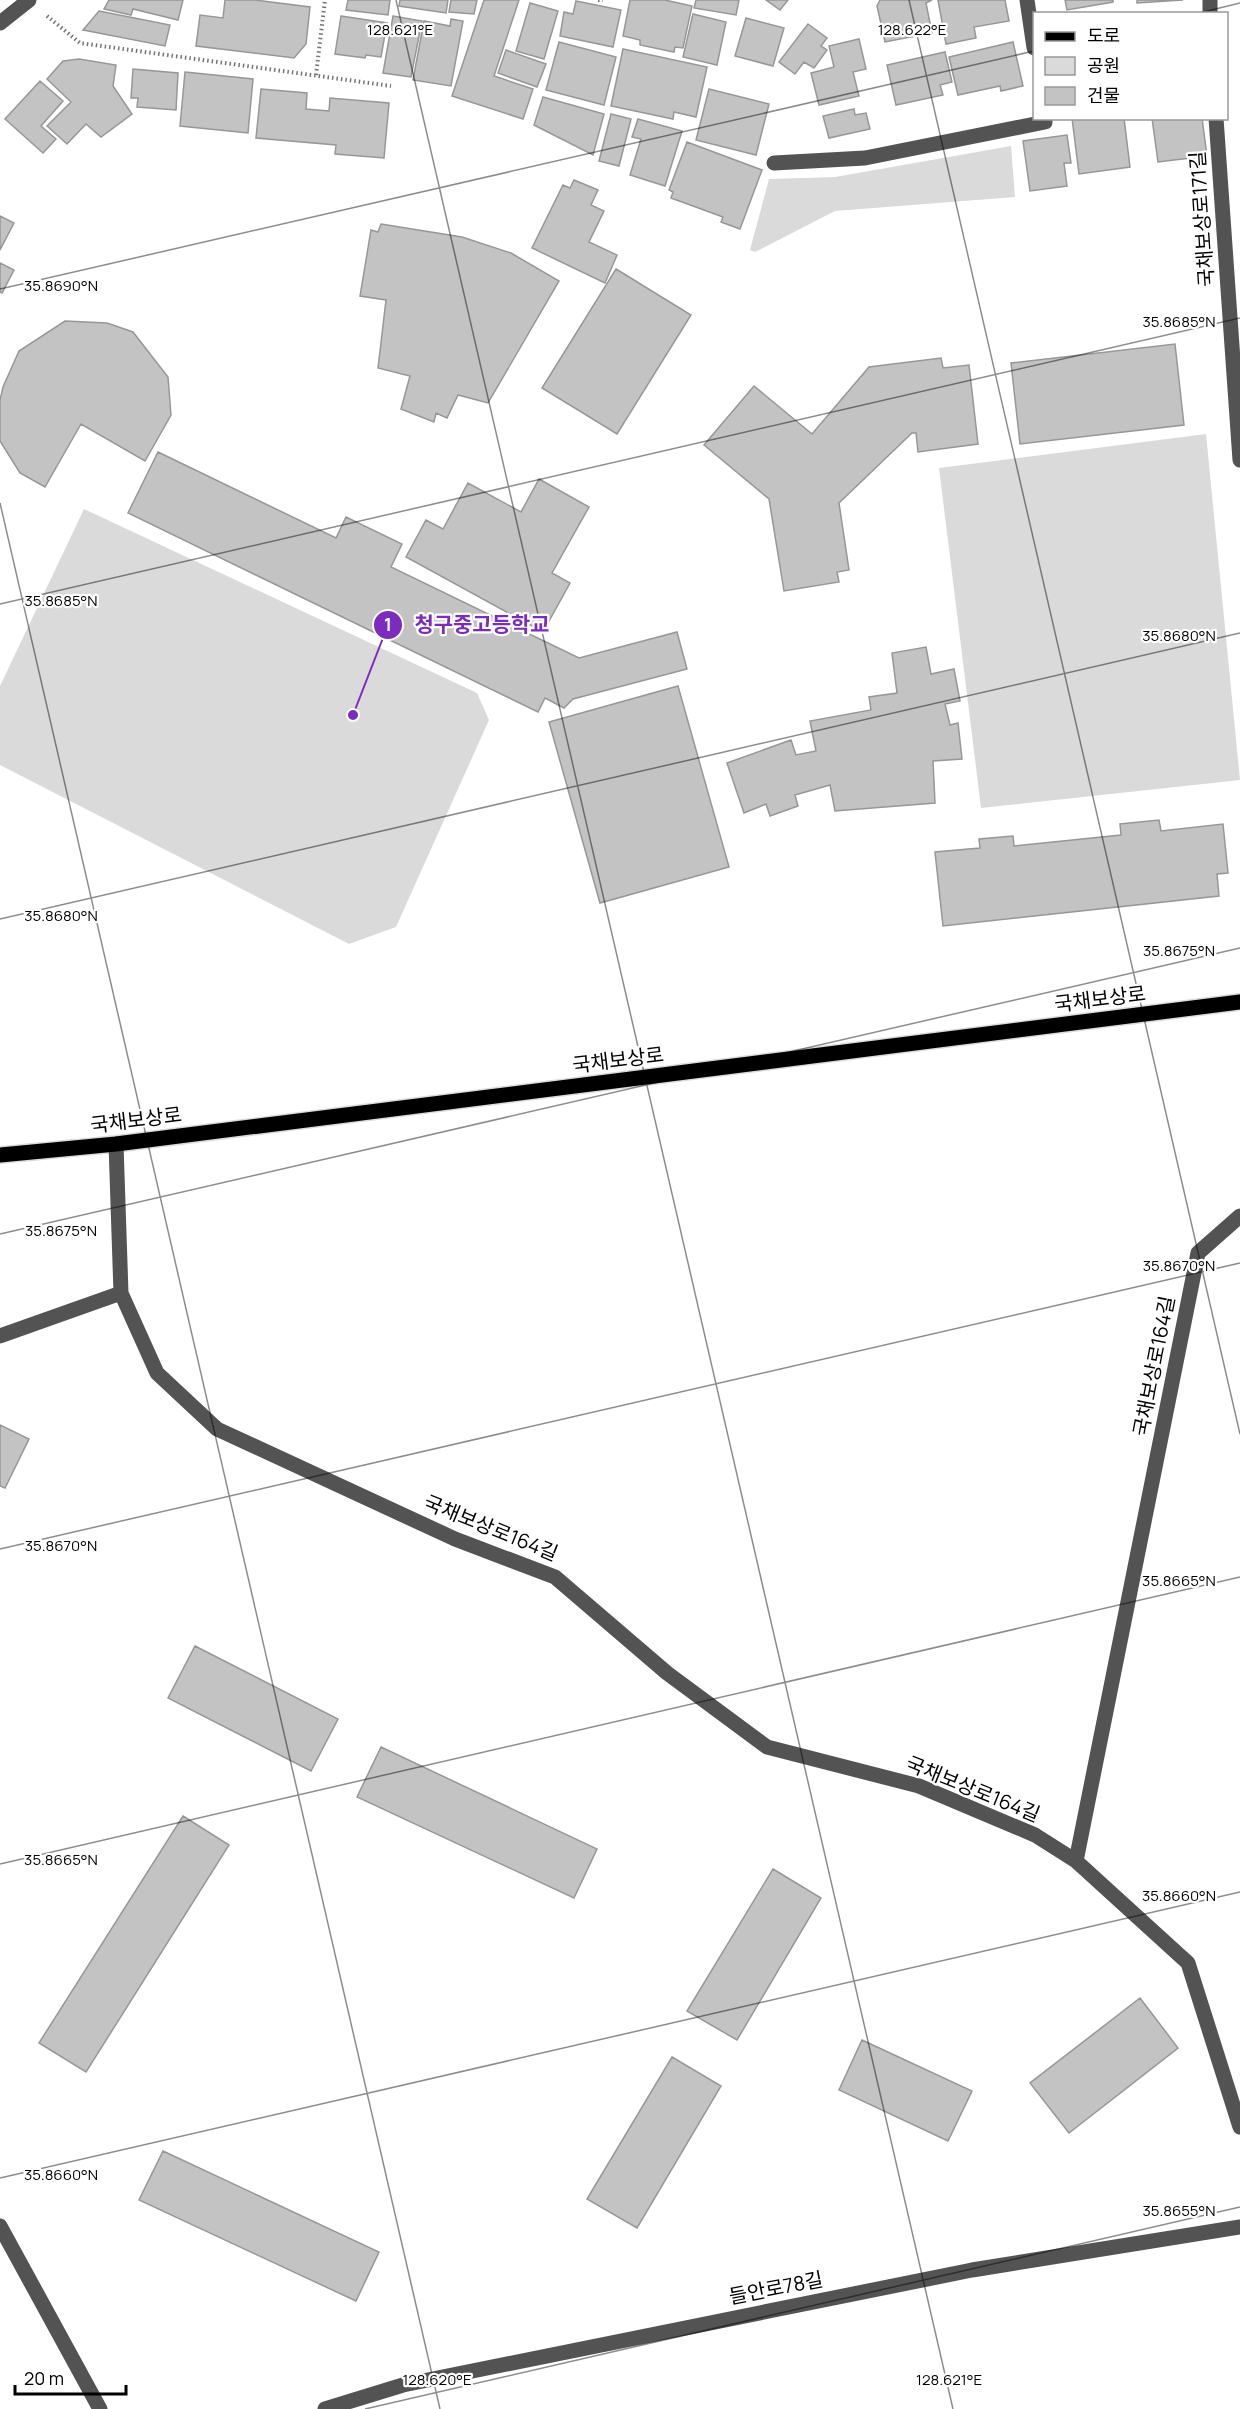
<svg xmlns="http://www.w3.org/2000/svg" width="1240" height="2409" font-family="Manrope,'Noto Sans KR',sans-serif">
  <style>
    .green { fill: #dadada }
    .building { fill: #c3c3c3; stroke: #979797; stroke-width: 1.5 }
    .lines { fill: none; stroke-linecap: round; stroke-linejoin: round }
    .major-casing { stroke: #dbdbdb; stroke-width: 18 }
    .path { stroke: #757575; stroke-width: 4; stroke-dasharray: 1.5 3; stroke-linecap: butt }
    .minor { stroke: #535353; stroke-width: 15 }
    .major { stroke: #000; stroke-width: 15 }
    .ticks { fill: none; stroke: #000; stroke-width: 1.5; stroke-opacity: 0.45 }
    .labels { text-anchor: middle; stroke-width: 4.5; stroke-linejoin: round; paint-order: stroke }
    .street-label { font-size: 20px; fill: #000; stroke: #fff }
    .ticks-label { font-size: 15px; text-anchor: middle; fill: #000; stroke: #fff; stroke-width: 4.5; stroke-linejoin: round; paint-order: stroke }
    .leader { fill: none; stroke: #7b2cbf; stroke-width: 2 }
    .callout-dot { fill: #7b2cbf; stroke: #fff; stroke-width: 2 }
    .mark-label { font-size: 18px; text-anchor: middle; font-weight: bold; fill: #fff }
    .callout-label { font-size: 21px; text-anchor: middle; font-weight: bold; fill: #7b2cbf; stroke: #fff; stroke-width: 4.5; stroke-linejoin: round; paint-order: stroke }
  </style>
  <rect width="100%" height="100%" fill="#fff"/>
  <path class="green" d="M1011 146 1015 197 835 211 755 252 750 250 769 179 835 177Z
    M1206 434 1240 780 981 808 939 468Z
    M84 509 477 693 489 720 396 927 349 944 0 765V686Z"/>
  <path class="building" d="M109 0H183L178 20 133 9 131 15 104 9Z
    M225 0H255L310 7 306 44 294 58 196 46 200 15 223 18Z
    M348 0H390L388 15 346 10Z
    M400 0H448L446 13 399 6Z
    M451 0H477L474 14 449 12Z
    M484 0H519L494 76 533 89 523 119 452 96Z
    M630 0H665L692 6 683 48 675 47 674 52 640 45V40L623 36Z
    M696 0H739L736 15 694 8Z
    M766 0H788L780 10Z
    M880 0H932L926 3 932 33 885 42 877 6Z
    M938 0H1005L1009 21 974 27 976 38 946 44Z
    M1065 0H1113V2L1067 10Z
    M1137 0H1183L1137 3Z
    M576 1 621 10 613 47 560 36 564 12 573 14Z
    M530 3 558 11 544 59 516 51Z
    M99 11 170 25 165 46 83 30Z
    M693 14 726 22 717 65 683 57Z
    M341 16 387 23 381 57 366 55 365 58 335 54Z
    M393 16 422 21 411 77 383 73Z
    M746 18 784 28 773 66 735 56Z
    M451 19 463 21 451 86 413 80 424 21 450 26Z
    M808 24 827 38 821 46 827 50 814 68 804 62 795 74 779 62Z
    M859 39 866 69 853 72 859 96 819 105 811 73 834 67 829 46Z
    M559 42 616 57 604 105 546 90Z
    M1013 42 1023 86 1001 91 1000 86 958 95 949 57Z
    M623 49 707 67 696 117 674 112 673 119 611 106Z
    M506 50 546 64 537 87 498 73Z
    M945 52 952 82 940 85 943 95 896 105 887 65Z
    M79 59 116 65 113 86 132 114 101 137 86 124 67 144 47 126 71 102 47 79 63 61Z
    M133 69 178 73 176 110 137 107 138 98H131Z
    M185 72 253 79 248 133 180 126Z
    M40 81 63 101 41 126 56 139 43 153 5 119Z
    M261 89 307 93 306 109 329 111 330 98 389 103 384 158 335 154 336 145 256 138Z
    M709 89 769 104 756 155 696 140Z
    M543 97 604 114 593 155 534 125Z
    M854 109 855 115 866 113 870 129 829 138 823 116Z
    M611 114 631 119 619 166 599 161Z
    M1072 118H1124L1130 167 1079 174Z
    M1152 118H1202L1207 156 1158 162Z
    M638 119 682 131 665 186 630 175 641 139 632 137Z
    M1067 135 1071 163H1064L1067 186 1030 191 1023 141Z
    M687 142 762 170 740 229 721 222 723 217 671 198 673 192 669 190Z
    M574 180 598 190 591 205 604 211 589 242 617 255 605 283 532 248 563 185 570 188Z
    M0 216 14 223 0 250Z
    M381 224 462 237 511 253 559 281 488 403 458 395 447 418 436 413 434 422 401 409 410 376 378 368 386 300 360 296 371 230 378 232Z
    M0 263 14 270 2 293 0 292Z
    M616 269 691 315 617 434 542 388Z
    M65 321 107 323 133 332 168 377 171 415 145 461 81 424 45 487 20 473 0 441V400L3 387 19 351Z
    M1175 344 1184 425 1020 444 1011 363Z
    M941 358 943 368 969 365 978 444 918 452 916 433H912L839 503 849 570 837 572 839 582 784 591 769 499 704 445 754 386 812 434 869 367Z
    M158 452 336 538 346 517 402 544 391 567 579 658 677 632 687 669 573 699 564 708 545 698 538 712 128 513Z
    M539 479 589 507 552 573 570 583 543 632 406 557 426 520 443 529 468 483 521 512Z
    M926 647 931 674 954 669 960 701 945 704 950 725 958 723 962 759 933 761 935 803 835 811 830 785 795 795 798 806 770 816 766 804 744 813 727 763 791 740 796 755 816 751 810 721 871 710 869 697 897 693 892 653Z
    M678 686 729 867 600 903 549 722Z
    M1159 820 1161 831 1223 824 1228 873 1217 874 1219 896 943 926 935 852 980 848 979 839 1013 836 1014 846 1121 835 1120 824Z
    M0 1425 29 1439 5 1488 0 1486Z
    M195 1646 338 1719 311 1771 168 1698Z
    M381 1747 597 1849 574 1898 357 1797Z
    M183 1816 229 1845 86 2072 39 2043Z
    M773 1869 821 1898 737 2040 687 2011Z
    M1140 1998 1178 2048 1069 2133 1030 2083Z
    M862 2040 972 2091 948 2141 839 2090Z
    M672 2057 721 2086 637 2228 587 2199Z
    M163 2151 379 2252 356 2301 139 2200Z"/>
  <g class="lines">
    <defs>
      <path id="major" d="M0 1155 116 1144 1240 1002"/>
    </defs>
    <use href="#major" class="major-casing"/>
    <path class="path" d="M598 0H603
      M47 16 80 43 391 86
      M316 75 325 0"/>
    <path class="minor" d="M1027 0 1034 48
      M1210 0V14
      M0 23 29 0
      M1216 118 1240 460
      M774 163 865 158 1045 122V118
      M116 1144 121 1293 157 1373 217 1429 455 1539 555 1577 667 1673 767 1747 919 1786 1035 1835 1076 1861 1188 1963 1240 2127
      M0 1336 121 1293
      M1076 1861 1198 1253 1240 1216
      M0 2226 100 2409
      M325 2409 403 2385 972 2270 1240 2227"/>
    <use href="#major" class="major"/>
  </g>
  <path class="ticks" d="M396 0 953 2409M909 0 1240 1434M1195 14 1240 3M0 289 1034 51M0 503 440 2409M0 604 1240 318M0 919 1240 633M0 1234 1240 948M0 1549 1240 1263M0 1864 1240 1577M0 2178 1240 1892M365 2409 1240 2207"/>
  <g class="labels">
    <g class="street-label">
      <text transform="translate(1202 219) rotate(-94)" y="7">국채보상로171길</text>
      <text transform="translate(1100 999) rotate(-7)" y="7">국채보상로</text>
      <text transform="translate(618 1060) rotate(-7)" y="7">국채보상로</text>
      <text transform="translate(136 1120) rotate(-7)" y="7">국채보상로</text>
      <text transform="translate(1154 1366) rotate(-79)" y="7">국채보상로164길</text>
      <text transform="translate(491 1528) rotate(22)" y="7">국채보상로164길</text>
      <text transform="translate(973 1789) rotate(22)" y="7">국채보상로164길</text>
      <text transform="translate(776 2288) rotate(-11)" y="7">들안로78길</text>
    </g>
  </g>
  <g class="ticks-label">
    <text x="400" y="35">128.621°E</text>
    <text x="912" y="35">128.622°E</text>
    <text x="61" y="291">35.8690°N</text>
    <text x="1179" y="327">35.8685°N</text>
    <text x="61" y="606">35.8685°N</text>
    <text x="1179" y="641">35.8680°N</text>
    <text x="61" y="921">35.8680°N</text>
    <text x="1179" y="956">35.8675°N</text>
    <text x="61" y="1236">35.8675°N</text>
    <text x="1179" y="1271">35.8670°N</text>
    <text x="61" y="1551">35.8670°N</text>
    <text x="1179" y="1586">35.8665°N</text>
    <text x="61" y="1865">35.8665°N</text>
    <text x="1179" y="1901">35.8660°N</text>
    <text x="61" y="2180">35.8660°N</text>
    <text x="1179" y="2216">35.8655°N</text>
    <text x="437" y="2385">128.620°E</text>
    <text x="949" y="2385">128.621°E</text>
  </g>
  <path class="leader" d="M353 715L388 625"/>
  <g class="callout-dot">
    <circle cx="353" cy="715" r="6"/>
    <circle cx="388" cy="625" r="15"/>
  </g>
  <g class="mark-label">
    <text x="388" y="631">1</text>
  </g>
  <g class="callout-label">
    <text x="482" y="632">청구중고등학교</text>
  </g>
  <rect x="1033" y="12" width="195" height="108" fill="#ffffff" stroke="#999999" stroke-width="1.5"/>
  <rect x="1045" y="32" width="30" height="9" fill="#000000" stroke="#999999" stroke-width="1.5"/>
  <text x="1087" y="42" font-size="18" fill="#000000">도로</text>
  <rect x="1045" y="57" width="30" height="18" fill="#dadada" stroke="#999999" stroke-width="1.5"/>
  <text x="1087" y="72" font-size="18" fill="#000000">공원</text>
  <rect x="1045" y="87" width="30" height="18" fill="#c3c3c3" stroke="#999999" stroke-width="1.5"/>
  <text x="1087" y="102" font-size="18" fill="#000000">건물</text>
  <path d="M15 2385v9h111v-9" fill="none" stroke="#000000" stroke-width="3"/>
  <text x="24" y="2385" font-size="18" fill="#000000" stroke="#ffffff" stroke-width="4.5" paint-order="stroke">20 m</text>
</svg>
